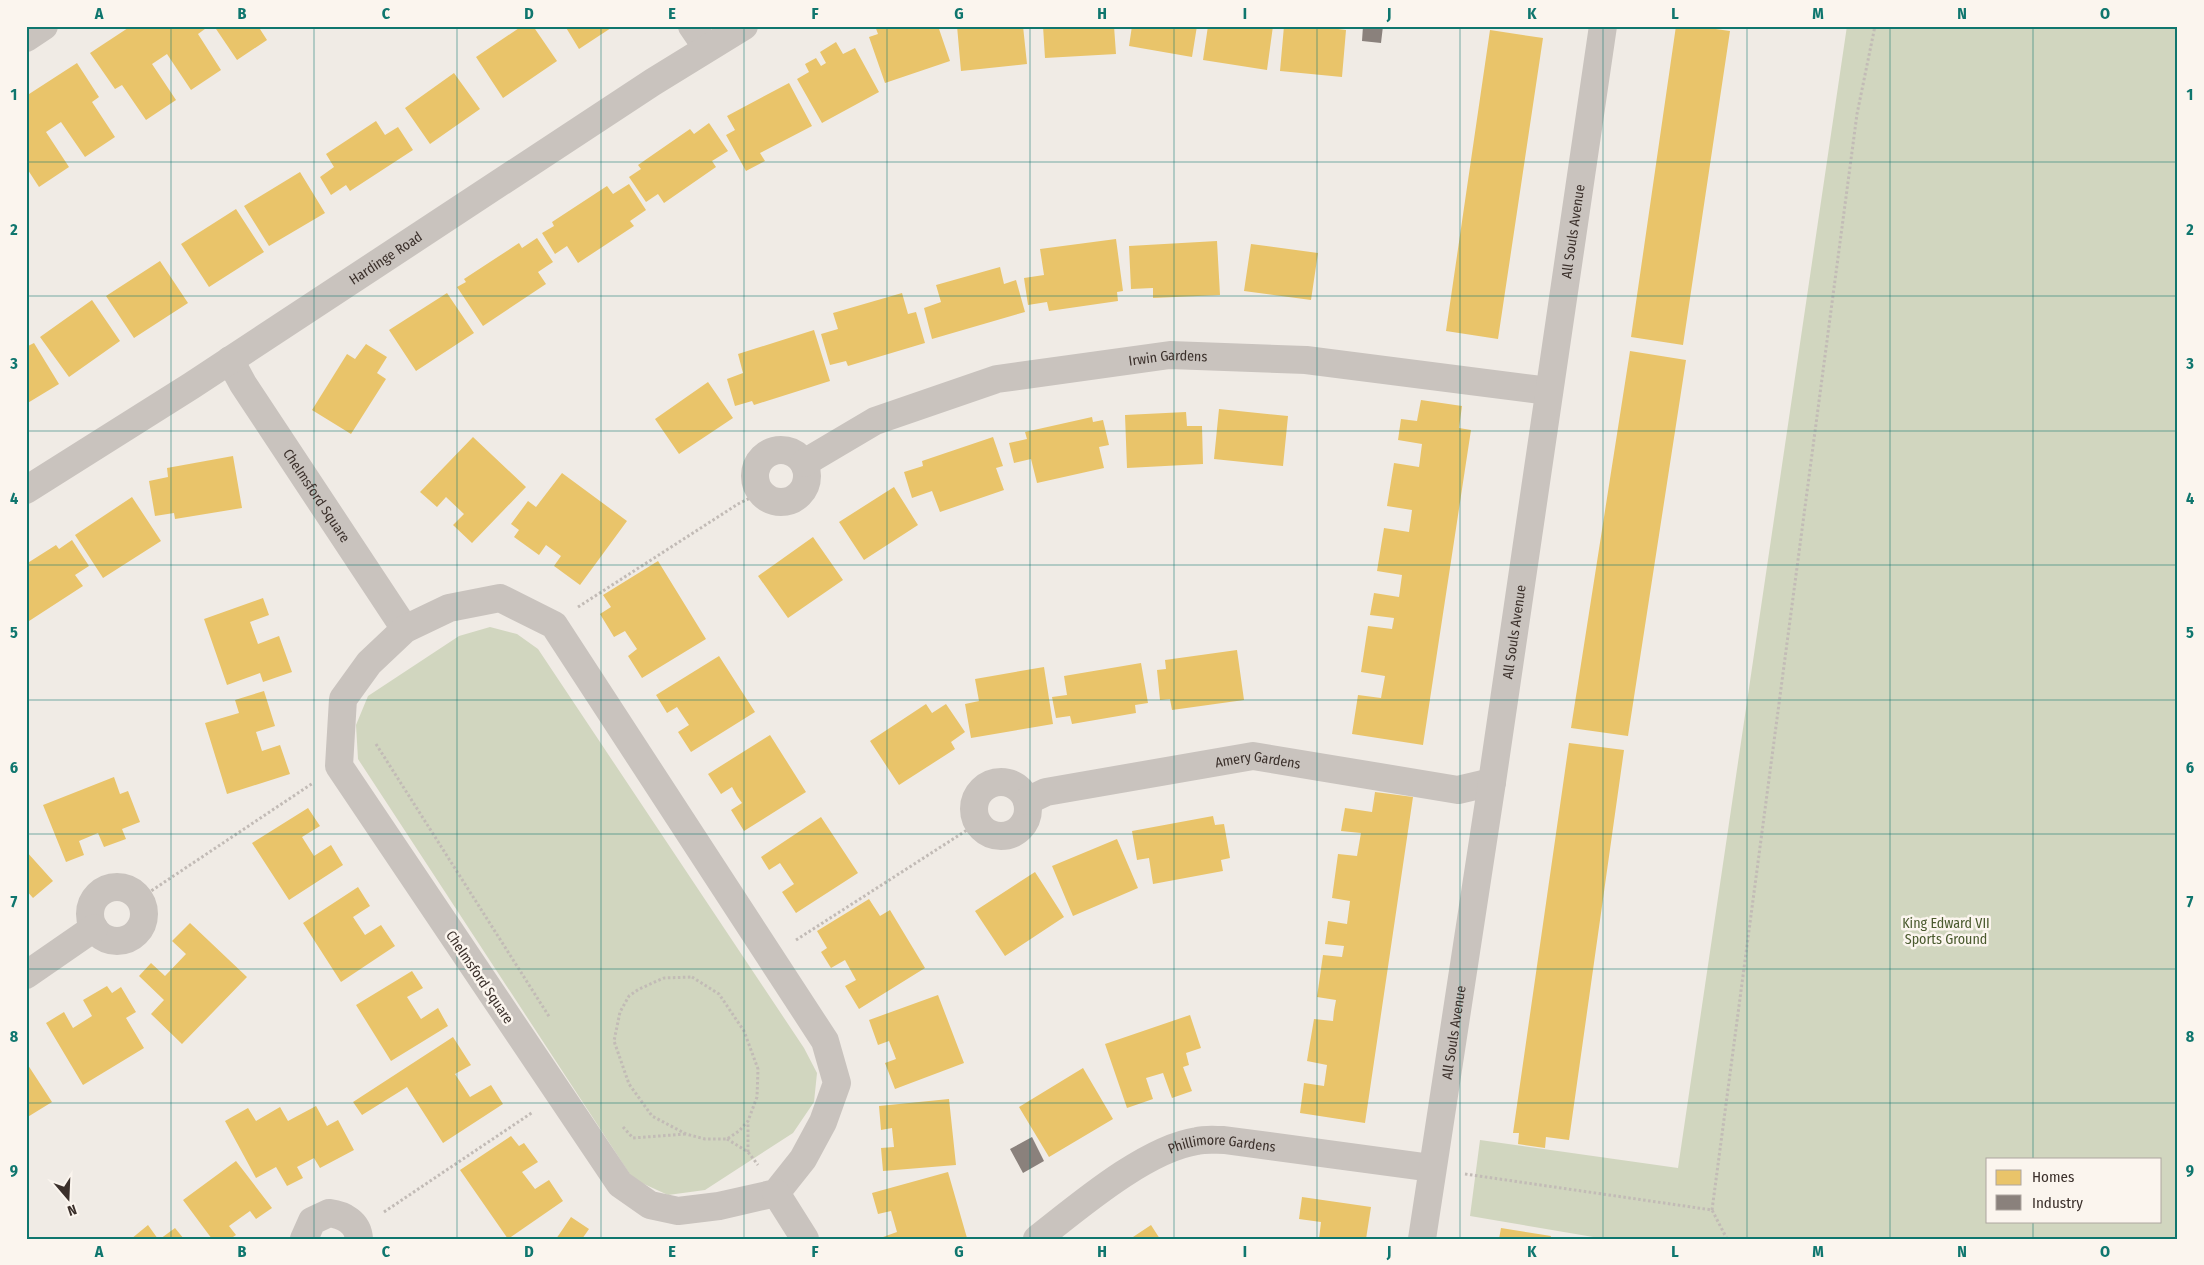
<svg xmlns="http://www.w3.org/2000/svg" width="2204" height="1265" font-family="'Fira Sans Condensed',sans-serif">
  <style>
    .green { fill: #d1d6bf; fill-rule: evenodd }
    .homes { fill: #e9c46a }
    .industry { fill: #8a817c }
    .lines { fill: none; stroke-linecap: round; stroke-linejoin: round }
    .path { stroke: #c2bbb6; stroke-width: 3; stroke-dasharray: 2.5 2.5; stroke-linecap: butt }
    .minor { stroke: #c9c3be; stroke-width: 28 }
    .tertiary { stroke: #c9c3be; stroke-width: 28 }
    .grid { fill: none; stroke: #0f766e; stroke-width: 1; stroke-opacity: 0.55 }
    .labels { text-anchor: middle; stroke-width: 5; stroke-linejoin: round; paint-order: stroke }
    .street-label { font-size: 14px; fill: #3b302b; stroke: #fbf5ee }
    .park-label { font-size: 14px; fill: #4a5a2e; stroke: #fbf5ee }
    .neatline { fill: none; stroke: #0f766e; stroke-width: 2 }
    .grid-label { font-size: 16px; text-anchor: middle; font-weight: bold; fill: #0f766e }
  </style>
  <rect width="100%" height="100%" fill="#f0ebe5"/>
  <path class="green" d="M1847 26H2178V1239H1605L1470 1216 1480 1140 1678 1168ZM1988 1159H2160V1221H1988Z
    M490 627 517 634 538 649 804 1048 817 1073 814 1102 793 1133 705 1190 668 1195 633 1179 358 759 356 725 368 696 459 636Z"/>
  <path class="homes" d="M131 26H209L198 34 221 70 191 90 167 54 152 64 176 100 146 120 122 85 115 89 90 53Z
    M214 26H258L267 40 237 60Z
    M522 26H533L557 61 503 98 476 57Z
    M565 26H614L579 49Z
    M875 26H938L950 61 885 83 869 37 878 34Z
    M957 26H1023L1027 64 961 71Z
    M1043 26H1114L1116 54 1045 58Z
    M1132 26H1197L1192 57 1129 46Z
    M1208 26H1273L1267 70 1203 60Z
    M1284 26H1315L1346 30 1342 77 1280 71Z
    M1676 26H1694L1730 31 1683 345 1631 337Z
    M1490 30 1543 38 1498 339 1446 331Z
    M836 42 843 54 855 48 879 92 822 123 797 79 809 72 805 64 816 58 821 66 826 63 820 52Z
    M77 63 99 97 92 102 115 137 85 157 61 122 46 132 69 167 39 187 26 167V96Z
    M454 73 480 109 430 144 405 108Z
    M789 83 812 126 760 153 765 161 746 171 726 135 735 130 727 116Z
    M376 121 385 135 398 127 413 150 350 191 346 185 331 195 320 177 334 167 326 154Z
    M709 123 728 151 712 161 716 167 664 203 658 194 646 202 629 177 641 169 638 165 690 129 694 134Z
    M300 172 325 213 269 246 244 206Z
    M629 184 646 210 630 221 634 226 578 263 567 246 555 254 542 233 554 226 552 222 607 186 613 194Z
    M236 209 264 252 209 287 181 244Z
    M537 238 553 262 538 272 546 284 483 326 457 287 466 282 464 279 519 243 522 248Z
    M1116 239 1123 291 1117 292 1118 301 1049 311 1047 302 1028 305 1024 278 1044 275 1040 249Z
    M1217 241 1220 295 1153 298V288L1131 289 1129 246Z
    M1251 244 1318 253 1311 300 1244 291Z
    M160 261 188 303 134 338 106 296Z
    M1000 267 1004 284 1016 280 1025 312 932 339 924 308 941 302 936 285Z
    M447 293 474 333 416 371 389 330Z
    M902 293 908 314 916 312 925 343 848 366 846 361 830 365 821 334 838 329 833 313Z
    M92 300 120 341 69 377 40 337Z
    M814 330 830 381 754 405 752 401 735 406 727 379 743 373 738 354Z
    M34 343 59 384 26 404V347Z
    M366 344 387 357 377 373 386 379 351 434 312 410 347 354 355 359Z
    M1630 351 1686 360 1628 736 1571 728Z
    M708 382 733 418 679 454 655 419Z
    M1421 400 1462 406 1459 428 1471 430 1423 745 1352 734 1358 695 1381 698 1385 676 1361 672 1368 626 1392 629 1394 618 1370 615 1374 593 1399 597 1402 575 1377 571 1384 528 1409 532 1412 510 1387 506 1394 463 1419 467 1422 444 1398 440 1401 419 1417 421Z
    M1219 409 1288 416 1283 466 1214 459Z
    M1186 412 1187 426H1202L1203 464 1127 468 1125 415Z
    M1092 417 1093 422 1103 420 1109 445 1099 447 1104 468 1037 483 1031 459 1014 463 1009 443 1027 439 1025 432Z
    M473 437 526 487 472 543 453 525 464 514 446 497 437 507 420 492Z
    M993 437 1003 466 996 468 1004 490 940 512 932 491 912 498 904 472 923 466 922 461Z
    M233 456 242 508 175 519 174 513 155 516 149 481 168 477 167 468Z
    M562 473 627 521 580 585 554 566 561 556 546 545 539 555 514 537 519 530 511 524 528 501 536 507Z
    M894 487 918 525 864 560 839 522Z
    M132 497 161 541 103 578 75 535Z
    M813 537 843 580 788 618 758 576Z
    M72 540 89 566 75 575 83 586 26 623V564L56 545 59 549Z
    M658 561 706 639 642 678 628 656 637 649 625 631 614 637 600 614 611 607 603 595Z
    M263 598 269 615 250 622 258 644 279 636 292 672 263 682 260 673 227 685 204 619Z
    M1237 650 1244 700 1172 710 1170 699 1160 700 1157 670 1166 669 1165 660Z
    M719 656 755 712 691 752 678 732 689 725 677 707 667 713 656 695Z
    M1141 663 1148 703 1135 705 1136 713 1072 724 1070 716 1056 718 1052 697 1067 695 1064 676Z
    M1044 667 1053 724 971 738 965 704 979 701 975 679Z
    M264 691 275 726 256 732 262 751 280 745 290 774 227 794 205 723 239 713 235 700Z
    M926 704 932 713 946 704 965 732 951 742 955 749 899 785 870 741Z
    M770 735 806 792 744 831 731 810 742 803 737 796 732 787 721 794 708 774Z
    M1569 743 1624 750 1569 1140 1546 1137 1545 1148 1518 1144 1519 1133H1513Z
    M114 777 120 794 128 791 140 822 122 829 126 839 104 847 98 833 79 841 84 855 66 862 43 805Z
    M1375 792 1413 797 1365 1123 1300 1113 1304 1083 1324 1086 1327 1065 1307 1061 1314 1019 1333 1021 1334 1011 1336 1000 1317 997 1323 955 1342 957 1344 946 1325 944 1328 921 1347 924 1350 901 1332 898 1338 854 1357 856 1361 833 1341 831 1345 808 1372 812Z
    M308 808 320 826 302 837 314 856 331 845 343 865 289 900 252 843Z
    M1213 816 1215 825 1224 824 1230 858 1221 860 1223 871 1153 884 1149 858 1137 860 1132 831Z
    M821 817 858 873 796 913 782 892 794 884 780 863 769 870 761 857Z
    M1117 839 1138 888 1073 916 1052 866Z
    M26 851 53 881 33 898 26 890Z
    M1035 872 1064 917 1005 956 975 911Z
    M358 887 370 906 353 917 365 935 381 925 395 946 341 982 303 923Z
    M869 899 880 916 890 910 925 968 859 1009 845 986 856 980 845 960 831 968 821 952 827 948 817 931Z
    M190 923 247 977 182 1044 151 1014 164 1000 139 976 151 963 165 976 186 954 172 941Z
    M412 971 423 988 407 997 421 1019 438 1008 448 1026 391 1061 356 1005Z
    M107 986 112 993 121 987 136 1012 126 1018 144 1048 83 1085 46 1023 64 1012 73 1028 92 1016 83 1000Z
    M938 995 964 1063 895 1089 885 1063 896 1059 893 1051 889 1041 878 1045 869 1020Z
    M1190 1015 1201 1048 1186 1053 1189 1065 1183 1067 1192 1091 1172 1098 1163 1073 1146 1078 1153 1099 1127 1108 1105 1044Z
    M453 1037 471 1065 455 1074 470 1097 491 1085 503 1104 443 1143 407 1087 362 1115 353 1102Z
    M26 1062 52 1102 26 1118Z
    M1083 1068 1113 1119 1049 1157 1019 1107Z
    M949 1099 956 1165 883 1171 881 1148 894 1147 892 1128 881 1130 879 1106Z
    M316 1106 327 1126 338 1120 354 1150 320 1168 314 1158 297 1167 303 1178 287 1186 276 1167 256 1178 225 1121 248 1108 256 1121 280 1107 288 1121Z
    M511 1136 519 1146 524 1143 538 1162 522 1172 535 1189 549 1180 563 1201 508 1239 460 1170Z
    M236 1161 272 1208 256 1219 250 1211 229 1226 236 1235 230 1239H212L183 1200Z
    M948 1172 967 1238 883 1239V1237L897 1232 891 1211 878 1214 872 1193Z
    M1302 1197 1371 1207 1366 1239H1319L1321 1222 1299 1219Z
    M571 1217 589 1229 582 1239H556Z
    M148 1225 158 1239H131Z
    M1151 1225 1160 1239H1130Z
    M175 1228 184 1239H160Z
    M1501 1228 1551 1236 1550 1239H1499Z"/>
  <path class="industry" d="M1363 26H1383L1381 43 1362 41Z
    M1032 1137 1044 1161 1023 1173 1010 1149Z"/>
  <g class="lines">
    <path class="path" d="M578 607 738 504 760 493
      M376 744 550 1018
      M139 899 313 783
      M796 940 978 823
      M692 977 719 994 744 1031 758 1069 757 1097 748 1121 739 1131 727 1139H705L686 1134 652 1116 629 1084 614 1041 620 1012 629 996 639 989 664 978Z
      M623 1127 633 1138 686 1134
      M727 1139 748 1152 758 1165
      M748 1152V1121
      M1465 1174 1712 1210 1727 1239
      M1712 1210 1857 114 1875 26
      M384 1212 533 1112"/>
    <g class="minor">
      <path d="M692 26 707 48"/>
      <path d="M26 38 44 26"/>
      <path id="s1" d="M230 360 243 384 405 629"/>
      <circle cx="781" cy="476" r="26"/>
      <path id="s2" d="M804 463 875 421 997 379 1170 355 1306 360 1549 391"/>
      <path id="s3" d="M26 490 191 386 653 82 744 26"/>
      <path d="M500 598 554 625 825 1041 837 1083 823 1122 803 1159 776 1193 719 1206 678 1211 650 1205 620 1184 339 766 343 699 369 663 405 629 449 608Z"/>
      <circle cx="1001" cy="809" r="27"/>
      <path id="s4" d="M1027 801 1046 792 1253 756 1458 790 1492 782"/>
      <circle cx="117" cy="914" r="27"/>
      <path d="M26 975 94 928"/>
      <path d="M776 1193 805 1239"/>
      <path d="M304 1239 312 1221 329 1213C344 1215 358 1222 359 1239"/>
      <path id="s5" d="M1037 1239C1078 1207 1145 1149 1197 1141 1205 1139 1215 1140 1224 1140L1432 1168"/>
    </g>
    <path class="tertiary" id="s6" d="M1422 1239 1492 782 1603 26"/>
  </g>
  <path class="grid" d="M171 26V1239M314 26V1239M457 26V1239M601 26V1239M744 26V1239M887 26V1239M1030 26V1239M1174 26V1239M1317 26V1239M1460 26V1239M1603 26V1239M1747 26V1239M1890 26V1239M2033 26V1159M26 162H2178M26 296H2178M26 431H2178M26 565H2178M26 700H2178M26 834H2178M26 969H2178M26 1103H2178M2033 1221V1239"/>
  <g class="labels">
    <g class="street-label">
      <text dy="5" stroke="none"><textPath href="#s6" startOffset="1019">All Souls Avenue</textPath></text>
      <text dy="5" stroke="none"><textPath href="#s3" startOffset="428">Hardinge Road</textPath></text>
      <text dy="5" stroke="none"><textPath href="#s2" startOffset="384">Irwin Gardens</textPath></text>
      <text dy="5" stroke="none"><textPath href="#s1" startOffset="161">Chelmsford Square</textPath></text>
      <text dy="5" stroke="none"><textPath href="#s6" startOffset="614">All Souls Avenue</textPath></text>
      <text dy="5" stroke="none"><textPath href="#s4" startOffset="236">Amery Gardens</textPath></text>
      <text transform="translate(480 977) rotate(56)" y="5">Chelmsford Square</text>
      <text dy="5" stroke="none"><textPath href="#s6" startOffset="209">All Souls Avenue</textPath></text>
      <text dy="5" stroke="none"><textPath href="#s5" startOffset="214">Phillimore Gardens</textPath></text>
    </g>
    <g class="park-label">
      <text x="1946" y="928">King Edward VII<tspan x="1946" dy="16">Sports Ground</tspan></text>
    </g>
  </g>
  <rect width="2204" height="1265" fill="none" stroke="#fbf5ee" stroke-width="55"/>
  <rect x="1986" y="1158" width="175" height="65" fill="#fbf5ee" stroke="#aea6a0"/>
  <rect x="1996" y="1170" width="25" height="15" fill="#e9c46a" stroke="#aea6a0"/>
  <text x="2032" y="1182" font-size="15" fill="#3b302b">Homes</text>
  <rect x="1996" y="1195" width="25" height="15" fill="#8a817c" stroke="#aea6a0"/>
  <text x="2032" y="1208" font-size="15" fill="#3b302b">Industry</text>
  <g transform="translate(68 1198) rotate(161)" stroke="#fbf5ee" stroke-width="4" paint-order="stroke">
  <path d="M0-4L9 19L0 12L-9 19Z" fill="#3b302b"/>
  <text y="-8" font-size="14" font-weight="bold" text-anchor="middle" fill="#3b302b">N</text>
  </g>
  <rect x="28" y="28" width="2148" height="1210" class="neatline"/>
  <g class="grid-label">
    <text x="99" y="19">A</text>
    <text x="242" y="19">B</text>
    <text x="386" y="19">C</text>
    <text x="529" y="19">D</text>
    <text x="672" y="19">E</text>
    <text x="815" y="19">F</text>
    <text x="959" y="19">G</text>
    <text x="1102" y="19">H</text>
    <text x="1245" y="19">I</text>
    <text x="1389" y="19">J</text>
    <text x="1532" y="19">K</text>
    <text x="1675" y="19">L</text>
    <text x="1818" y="19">M</text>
    <text x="1962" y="19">N</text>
    <text x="2105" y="19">O</text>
    <text x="14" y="100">1</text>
    <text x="2190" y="100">1</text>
    <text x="14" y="235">2</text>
    <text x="2190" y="235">2</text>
    <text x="14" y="369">3</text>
    <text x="2190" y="369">3</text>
    <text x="14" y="504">4</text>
    <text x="2190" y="504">4</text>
    <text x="14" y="638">5</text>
    <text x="2190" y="638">5</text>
    <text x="14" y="773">6</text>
    <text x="2190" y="773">6</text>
    <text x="14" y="907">7</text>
    <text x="2190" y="907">7</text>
    <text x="14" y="1042">8</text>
    <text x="2190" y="1042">8</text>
    <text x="14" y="1176">9</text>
    <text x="2190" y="1176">9</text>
    <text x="99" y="1257">A</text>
    <text x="242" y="1257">B</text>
    <text x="386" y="1257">C</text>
    <text x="529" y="1257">D</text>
    <text x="672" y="1257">E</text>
    <text x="815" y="1257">F</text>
    <text x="959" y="1257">G</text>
    <text x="1102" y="1257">H</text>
    <text x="1245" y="1257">I</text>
    <text x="1389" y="1257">J</text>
    <text x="1532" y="1257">K</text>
    <text x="1675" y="1257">L</text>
    <text x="1818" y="1257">M</text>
    <text x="1962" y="1257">N</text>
    <text x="2105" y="1257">O</text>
  </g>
</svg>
